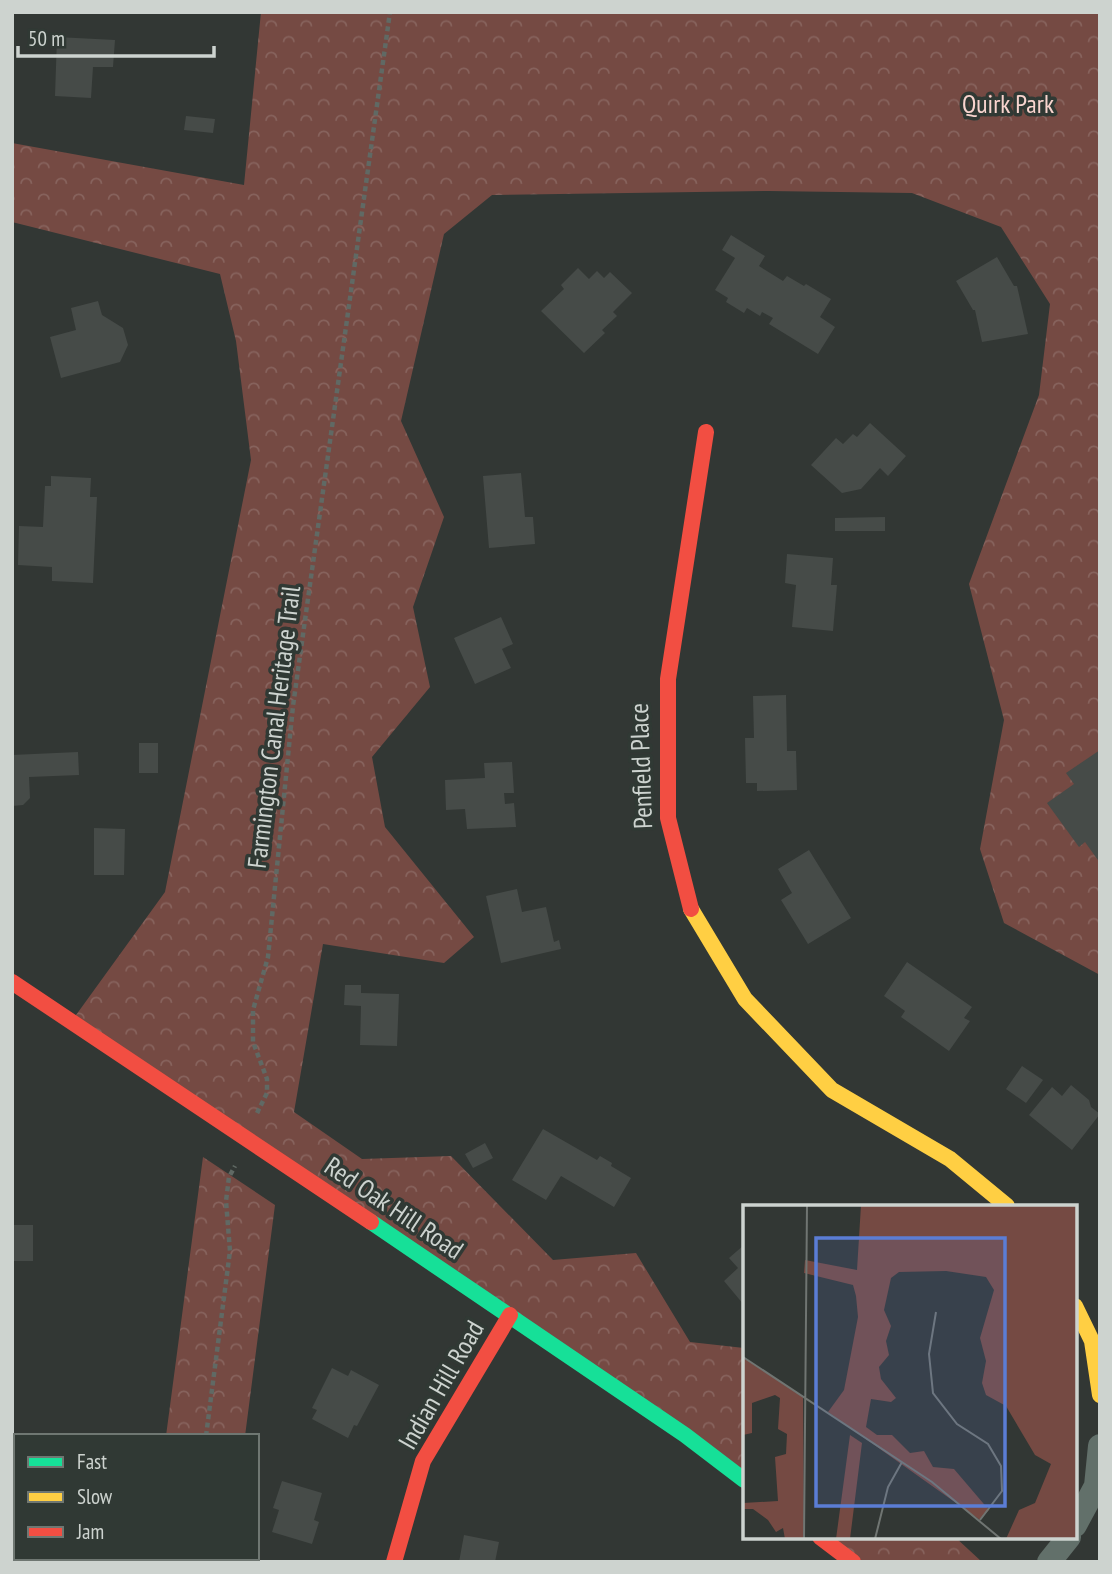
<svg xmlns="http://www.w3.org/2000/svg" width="1112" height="1574" font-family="'PT Sans Narrow',sans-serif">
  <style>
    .forest { fill: url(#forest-crowns) }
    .building { fill: #464b48 }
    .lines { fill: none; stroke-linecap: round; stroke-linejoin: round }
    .path { stroke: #606964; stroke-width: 4.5; stroke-dasharray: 5 3.5; stroke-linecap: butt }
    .street { stroke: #62706a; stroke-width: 24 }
    .fast { stroke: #16e098; stroke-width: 16 }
    .slow { stroke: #ffcf43; stroke-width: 16 }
    .jam { stroke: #f24e42; stroke-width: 16 }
    .labels { text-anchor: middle; stroke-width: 7; stroke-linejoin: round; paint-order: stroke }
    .park-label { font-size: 26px; fill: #f8d4ce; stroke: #303934 }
    .street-label { font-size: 26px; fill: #cdd3cf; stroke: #303934 }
    .inset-road { fill: none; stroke: #707572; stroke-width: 2 }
    .view { fill: #5b7dd5; fill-opacity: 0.15; stroke: #5b7dd5; stroke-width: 3.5 }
    .inset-edge { fill: none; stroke: #cdd3cf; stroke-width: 3.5 }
  </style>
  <defs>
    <pattern id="forest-crowns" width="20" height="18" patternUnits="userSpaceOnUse" patternTransform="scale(1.75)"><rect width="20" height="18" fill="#754a43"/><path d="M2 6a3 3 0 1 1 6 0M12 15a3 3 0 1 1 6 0" fill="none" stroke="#87635d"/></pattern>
  </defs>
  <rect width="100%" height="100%" fill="#323734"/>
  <path class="forest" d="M261 12H1100V975L1004 923 980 849 1004 720 969 584 1039 395 1050 304 1001 227 912 193 769 191 492 195 444 234 401 421 444 517 413 607 430 687 372 757 385 827 474 937 444 963 323 944 294 1112 362 1159 451 1156 553 1260 636 1253 690 1342 744 1348V1480L71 1022 165 892 251 460 236 341 220 274 12 222V143L244 185Z
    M203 1157 275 1205 245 1436H166Z
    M820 1537H955L982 1562H853Z"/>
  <path class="building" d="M57 37 115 40 113 67H93L91 98 55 96Z
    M186 116 215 119 213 133 184 130Z
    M731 235 765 256 759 266 783 281 787 276 804 286 806 284 831 299 820 317 835 327 818 354 769 324 773 318 762 312 760 316 747 308 744 313 726 302 728 298 715 290 735 258 722 250Z
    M997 257 1014 286H1017L1028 334 982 342 975 310H973L956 281Z
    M578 268 589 279 597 271 604 278 610 272 632 293 613 312 617 316 602 330 605 333 584 353 541 311 564 289 561 285Z
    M98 301 102 315 123 328 128 345 120 362 61 378 50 337 76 330 71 308Z
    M870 423 906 456 888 476 880 468 861 489 842 493 811 465 836 438 843 444 853 434 857 437Z
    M521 473 525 517H533L535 544 489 548 483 476Z
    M51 476 91 478 90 497H97L93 583 52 581V567L18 565 19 526 43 527 45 486H51Z
    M885 517V531H835V518Z
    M787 554 833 558 831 585H837L833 631 792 627 796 585 785 583Z
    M501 617 513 644 502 649 511 668 475 684 454 638Z
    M786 695 787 751H796L797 790 757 791V783H746L745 738H754L753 696Z
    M139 743H158V773H139Z
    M1100 750 1099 796 1100 863 1085 842 1079 847 1047 803 1074 784 1066 773Z
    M78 752 79 775 29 777 30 798 23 805 12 806V755Z
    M512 762 514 793H504L505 804 514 803 516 827 467 829 465 809 446 810 445 780 485 778 484 763Z
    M94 828 125 829 124 875H94Z
    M809 850 851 918 808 944 781 900 792 893 778 869Z
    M517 889 522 912 546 907 554 942 559 940 561 949 501 963 486 896Z
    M907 962 972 1007 964 1018 970 1021 949 1051 901 1017 905 1011 884 996Z
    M345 985H361V993L399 994 397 1046 360 1045 361 1006 344 1005Z
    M1022 1066 1043 1080 1026 1103 1006 1089Z
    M1071 1085 1089 1100 1091 1107 1100 1114 1072 1150 1029 1115 1052 1087 1062 1096Z
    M543 1129 597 1160 600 1156 612 1163 611 1166 631 1178 614 1207 561 1176 546 1200 512 1180Z
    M485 1143 493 1158 473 1168 465 1154Z
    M12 1225H33V1261H12Z
    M744 1245V1305L724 1281 738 1268 729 1258Z
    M332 1368 348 1376 351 1370 379 1385 357 1426 354 1425 348 1438 312 1419 317 1410 312 1408Z
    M282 1481 322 1493 314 1520 319 1522 312 1544 272 1532 279 1510 273 1508Z
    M464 1535 499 1542 495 1562H459Z"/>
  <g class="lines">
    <path class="path" d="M257 1113 267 1093V1079L253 1042V1010L268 957 293 706 390 12
      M206 1436 230 1251 226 1201 229 1177 235 1166
      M189 1562 190 1558"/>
    <path class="street" d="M1075 1525 1096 1486 1100 1446
      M1049 1562 1069 1537"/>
    <path class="fast" d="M371 1222 685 1435 744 1480"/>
    <path class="slow" d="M691 909 745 999 832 1090 950 1159 1007 1206
      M1075 1306 1092 1341 1100 1395"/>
    <path class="jam" d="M691 909 668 818V679L706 432
      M12 982 371 1222
      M820 1537 853 1562
      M394 1562 423 1461 510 1315"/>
  </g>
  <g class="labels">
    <g class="park-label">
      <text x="1008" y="113">Quirk Park</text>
    </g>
    <g class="street-label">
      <text transform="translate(274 727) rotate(-83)" y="9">Farmington Canal Heritage Trail</text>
      <text transform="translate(641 766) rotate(-92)" y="9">Penfield Place</text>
      <text transform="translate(394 1208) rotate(34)" y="9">Red Oak Hill Road</text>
      <text transform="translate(441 1385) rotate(-60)" y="9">Indian Hill Road</text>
    </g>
  </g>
  <g transform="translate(743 1205)">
    <rect width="334" height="334" fill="#323734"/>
    <path d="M118 0H334V334H263L276 305 292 298 308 259 292 250 263 201 243 190 239 178 243 156 237 133 251 85 243 72 203 66 156 67 148 73 141 105 148 121 143 136 146 150 136 162 138 174 153 193 148 197 128 194 123 222 134 230H149L167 248 181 246 190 262 211 264 246 305 237 315 85 207 101 185 115 112 113 91 110 80 61 68 62 55 114 65ZM0 152 60 191 61 334H42L40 323 33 327 25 315 10 304H0V298L35 296 32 252 43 249 44 229 35 224 37 193 32 190 9 198V228L0 230ZM107 230 119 238 107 334H93Z" fill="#754a43"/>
    <path class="inset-road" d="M193 107 186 149 190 188 214 219 245 239 258 261 259 286 237 315M0 152 189 277 258 334M61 334 64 0M132 334 145 282 159 257"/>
    <path class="view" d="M73 33H262V301H73Z"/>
    <rect width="334" height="334" class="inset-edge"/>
  </g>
  <rect width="1112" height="1574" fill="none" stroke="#cdd3cf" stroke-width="28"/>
  <rect x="14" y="1434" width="245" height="126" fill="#303934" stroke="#6f7772" stroke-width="2"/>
  <rect x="28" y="1457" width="35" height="10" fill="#16e098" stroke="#6f7772" stroke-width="2"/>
  <text x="77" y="1469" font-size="21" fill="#cdd3cf">Fast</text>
  <rect x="28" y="1492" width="35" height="10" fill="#ffcf43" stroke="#6f7772" stroke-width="2"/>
  <text x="77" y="1504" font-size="21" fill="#cdd3cf">Slow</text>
  <rect x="28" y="1527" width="35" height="10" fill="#f24e42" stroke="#6f7772" stroke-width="2"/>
  <text x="77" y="1539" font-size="21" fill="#cdd3cf">Jam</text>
  <path d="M18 46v10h196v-10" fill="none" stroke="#cdd3cf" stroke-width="3.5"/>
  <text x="28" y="46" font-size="21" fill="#cdd3cf" stroke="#303934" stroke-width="5" paint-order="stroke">50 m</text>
</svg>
